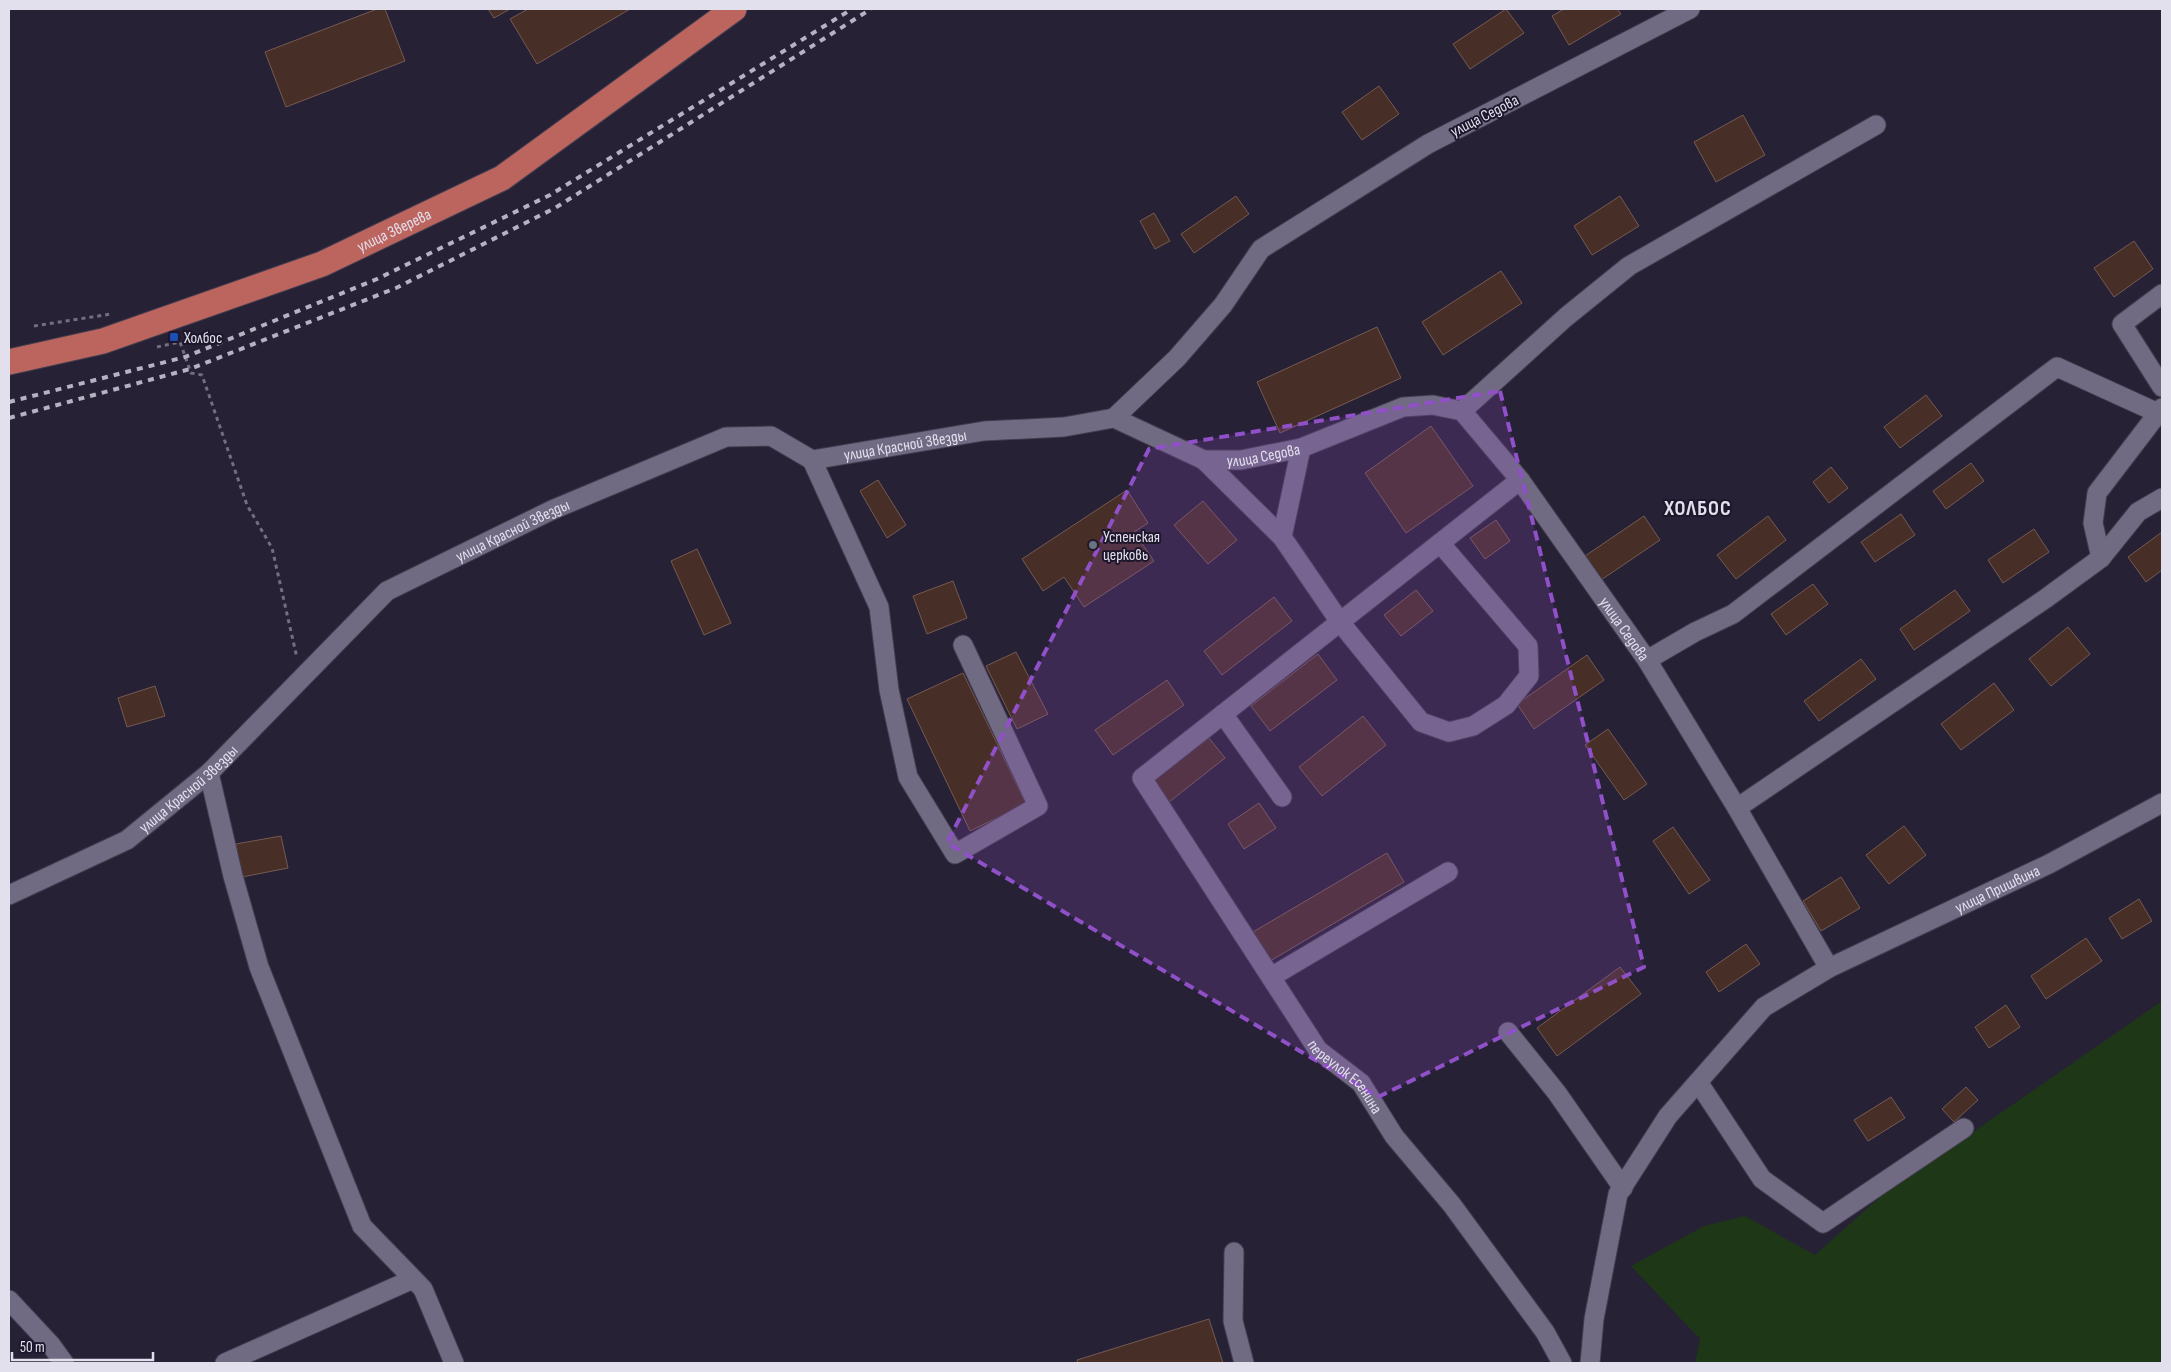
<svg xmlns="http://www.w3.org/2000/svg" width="2171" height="1372" font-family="'Sofia Sans Condensed',sans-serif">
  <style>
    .green { fill: #1e3717 }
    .building { fill: #472e27; stroke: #765a52 }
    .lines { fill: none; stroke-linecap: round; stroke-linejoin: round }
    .minor-casing { stroke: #433d4f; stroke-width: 21 }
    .major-casing { stroke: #433d4f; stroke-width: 27 }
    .path { stroke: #736e80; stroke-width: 3; stroke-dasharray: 4 4; stroke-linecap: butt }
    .minor { stroke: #716a83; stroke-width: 19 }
    .major { stroke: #bb655e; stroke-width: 25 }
    .rail { stroke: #b6b2c2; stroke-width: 4; stroke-dasharray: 6 6; stroke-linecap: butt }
    .marked { fill: #9050c8; fill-opacity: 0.2; stroke: #9050c8; stroke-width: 4; stroke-dasharray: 10 6; stroke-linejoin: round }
    .transit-dot { fill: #1a4fb4; stroke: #1e172c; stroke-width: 2 }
    .worship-dot { fill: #6b7280; stroke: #1e172c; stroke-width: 2 }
    .labels { text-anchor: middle; stroke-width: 4; stroke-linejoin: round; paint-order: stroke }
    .street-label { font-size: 16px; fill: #e3e0ee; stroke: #1e172c }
    .poi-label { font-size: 16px; fill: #e3e0ee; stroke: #1e172c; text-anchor: start }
    .district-label { font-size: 21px; font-weight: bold; letter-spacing: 1px; fill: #e3e0ee; stroke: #1e172c }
  </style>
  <rect width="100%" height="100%" fill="#272136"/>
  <path class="green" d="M2162 1001V1363H1695L1700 1339 1631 1266 1704 1226 1745 1216 1815 1255 1881 1196Z"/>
  <path class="building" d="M377 9H385L405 61 286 107 265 52Z
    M488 9H510L494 18Z
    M528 9H630L537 64 510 19Z
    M1506 9 1524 33 1470 69 1453 44Z
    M1564 9H1617L1621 14 1569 45 1552 16Z
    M1379 86 1399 114 1362 140 1342 112Z
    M1743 115 1765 155 1716 182 1694 142Z
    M1236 196 1249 214 1194 253 1181 234Z
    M1620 196 1639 226 1592 255 1574 226Z
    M1154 213 1170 241 1155 249 1140 221Z
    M2134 241 2153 269 2114 297 2094 268Z
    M1501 271 1522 303 1443 355 1422 322Z
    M1377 327 1401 378 1280 433 1257 382Z
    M1926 395 1942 416 1900 448 1884 427Z
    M1431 426 1473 486 1406 533 1365 473Z
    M1971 463 1984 481 1946 509 1933 491Z
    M1831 467 1848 488 1829 503 1813 482Z
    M878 480 906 525 887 538 860 491Z
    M1127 490 1148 523 1134 532 1154 561 1084 607 1064 577 1043 591 1022 559Z
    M1203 501 1237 540 1208 564 1174 525Z
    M1901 514 1915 535 1875 562 1861 542Z
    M1644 516 1660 540 1601 580 1585 556Z
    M1768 516 1786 540 1736 579 1717 555Z
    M1496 520 1510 541 1485 559 1470 538Z
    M2034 529 2049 552 2003 583 1988 560Z
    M2162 532V570L2146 582 2128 557Z
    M697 549 731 623 704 635 671 561Z
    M953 581 967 618 927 634 913 596Z
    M1813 584 1828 604 1786 635 1771 614Z
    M1416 590 1433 611 1401 636 1384 615Z
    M1955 590 1970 611 1914 650 1900 629Z
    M1274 597 1292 621 1222 675 1204 651Z
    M2068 627 2090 654 2051 686 2029 659Z
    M1016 652 1048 714 1017 729 986 666Z
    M1318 654 1337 680 1270 731 1251 706Z
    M1587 655 1604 680 1534 729 1517 704Z
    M1861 659 1876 679 1819 721 1804 701Z
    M963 673 1026 804 970 831 907 699Z
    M1167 680 1184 705 1113 755 1095 730Z
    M1994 683 2014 710 1961 750 1941 724Z
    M155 686 165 716 127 727 118 698Z
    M1363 716 1386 745 1322 796 1299 767Z
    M1608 729 1647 784 1624 800 1585 745Z
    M1208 737 1225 758 1169 802 1152 781Z
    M1259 803 1276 828 1244 849 1228 824Z
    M1904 826 1926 855 1889 884 1866 855Z
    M1673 827 1710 880 1689 894 1653 841Z
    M281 836 288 868 242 877 236 844Z
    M1387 853 1404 882 1270 961 1253 932Z
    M1841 877 1860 908 1821 931 1803 901Z
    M2139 899 2152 921 2122 939 2109 918Z
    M2086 938 2102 961 2046 999 2031 976Z
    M1746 944 1760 964 1719 992 1706 972Z
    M1620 967 1641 994 1557 1056 1537 1028Z
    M2006 1005 2020 1027 1989 1048 1975 1027Z
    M1966 1087 1978 1100 1954 1122 1942 1109Z
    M1891 1097 1905 1118 1868 1141 1854 1120Z
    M1209 1319 1223 1363H1078L1077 1360Z"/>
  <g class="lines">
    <defs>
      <g id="minor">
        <path id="s1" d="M1690 9 1428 144 1261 249 1223 305 1177 358 1114 418 1204 460H1241L1301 448 1403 407 1433 405 1462 411 1520 480 1647 660 1737 808 1829 968"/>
        <path d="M2162 294 2122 324 2162 387"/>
        <path d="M1462 411 1566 317 1629 266 1876 125"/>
        <path d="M812 460 879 607 889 690 908 777 955 854 1038 806 963 645"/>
        <path d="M1204 460 1282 537 1340 622 1421 722 1449 732 1473 726 1506 705 1529 676 1528 646 1440 543"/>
        <path id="s2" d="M1520 480 1142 778 1318 1050 1361 1083 1394 1136 1452 1205 1545 1332 1562 1363"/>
        <path d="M1282 537 1301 448"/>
        <path d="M2101 558 2093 523 2097 493 2162 408"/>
        <path d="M1647 660 1695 632 1733 614 2057 367 2158 413"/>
        <path d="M1223 714 1282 797"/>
        <path d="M209 773 233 876 259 967 362 1226 423 1289 454 1363"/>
        <path d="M1737 808 2045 599 2101 558 2138 512 2162 498"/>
        <path id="s3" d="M9 895 127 840 209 773 387 591 552 510 726 437 771 436 812 460 984 431 1064 427 1114 418"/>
        <path d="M1271 977 1448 872"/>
        <path d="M1508 1032 1557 1093 1623 1188"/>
        <path d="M1698 1082 1762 1179 1823 1223 1964 1128"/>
        <path d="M1234 1252 1233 1321 1244 1363"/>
        <path d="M9 1300 51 1345 64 1363"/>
        <path d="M225 1363 413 1279"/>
        <path id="s4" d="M1590 1363 1594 1319 1618 1194 1668 1116 1764 1007 1829 968 2049 864 2162 803"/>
      </g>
      <g id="major">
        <path id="s5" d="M9 362 103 341 322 264 502 178 734 9"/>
      </g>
    </defs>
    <use href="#minor" class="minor-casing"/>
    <use href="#major" class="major-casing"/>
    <path class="path" d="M34 326 111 314
      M157 347 180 342 191 373 202 375 247 505 272 548 297 658"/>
    <use href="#minor" class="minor"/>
    <use href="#major" class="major"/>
    <path class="rail" d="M9 402 185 357 377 279 550 195 852 9
      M9 418 190 369 396 288 555 208 871 9"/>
  </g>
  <path class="marked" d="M1500 391 1644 967 1378 1097 947 843 1149 449Z"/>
  <rect class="transit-dot" x="169" y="332" width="10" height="10" rx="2.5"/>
  <circle class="worship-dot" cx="1093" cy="545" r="5"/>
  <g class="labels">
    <g class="street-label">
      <text transform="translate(1484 115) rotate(-27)" y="6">улица Седова</text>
      <text dy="6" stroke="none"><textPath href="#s5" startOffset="408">улица Зверева</textPath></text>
      <text dy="6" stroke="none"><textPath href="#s3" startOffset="1050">улица Красной Звезды</textPath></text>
      <text dy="6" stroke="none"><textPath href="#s1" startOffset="876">улица Седова</textPath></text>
      <text dy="6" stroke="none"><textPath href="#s3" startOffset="630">улица Красной Звезды</textPath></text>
      <text dy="6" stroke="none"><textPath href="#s1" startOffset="1356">улица Седова</textPath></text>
      <text dy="6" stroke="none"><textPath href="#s3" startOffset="210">улица Красной Звезды</textPath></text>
      <text dy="6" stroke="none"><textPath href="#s4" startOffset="671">улица Пришвина</textPath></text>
      <text dy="6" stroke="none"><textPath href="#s2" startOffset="844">переулок Есенина</textPath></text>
    </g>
    <g class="poi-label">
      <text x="184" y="343">Холбос</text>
      <text x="1103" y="542">Успенская<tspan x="1103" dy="18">церковь</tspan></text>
    </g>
    <g class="district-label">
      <text x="1698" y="515">ХОЛБОС</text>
    </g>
  </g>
  <rect width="2171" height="1372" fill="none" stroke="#e3e0ee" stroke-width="20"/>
  <path d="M12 1352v8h141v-8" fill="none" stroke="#e3e0ee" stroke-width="2.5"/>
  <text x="20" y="1352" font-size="15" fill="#e3e0ee" stroke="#1e172c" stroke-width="4" paint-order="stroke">50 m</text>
</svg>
